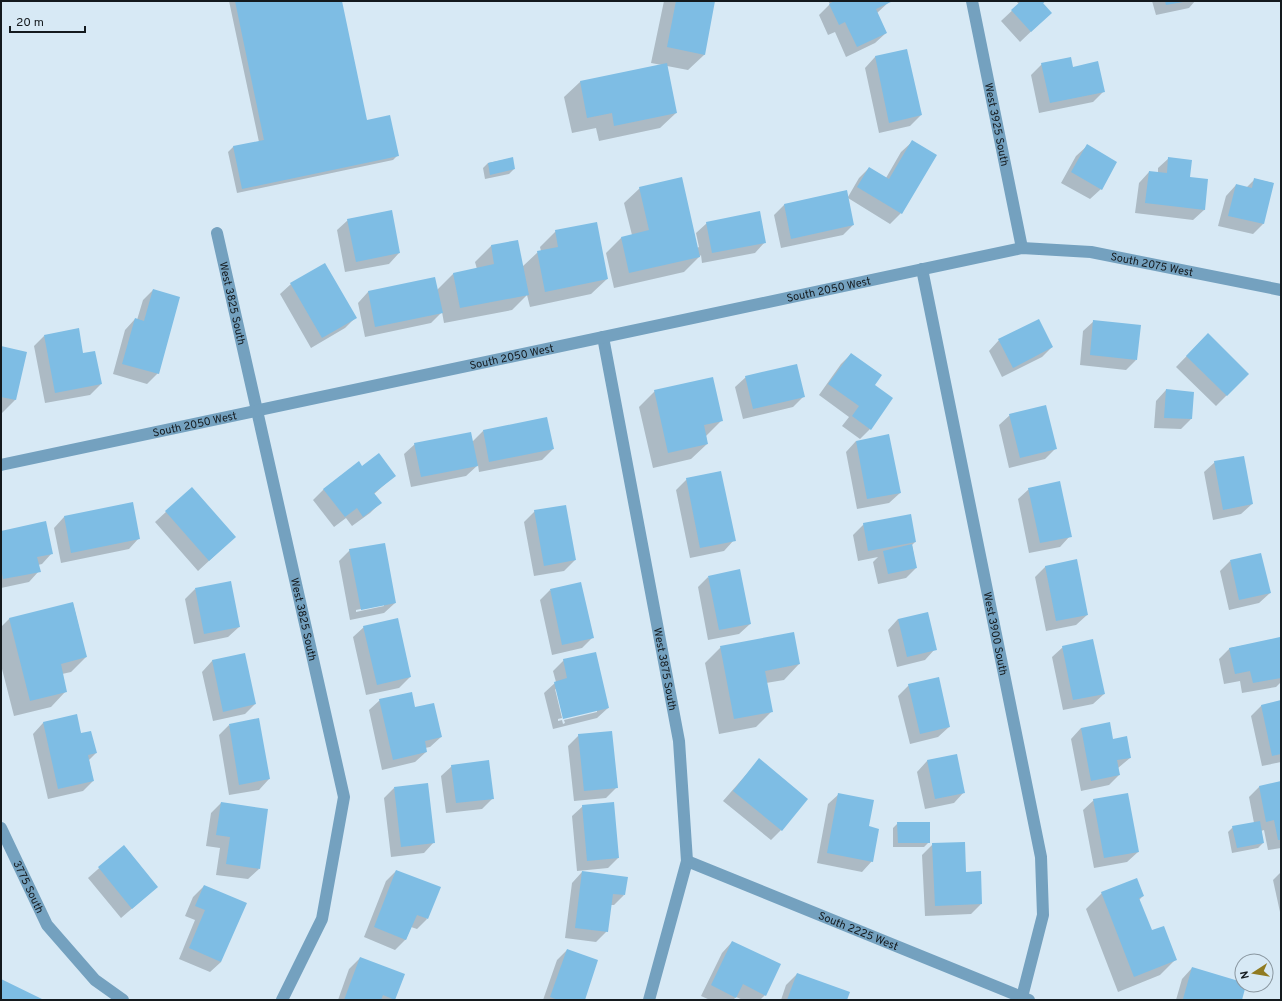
<svg xmlns="http://www.w3.org/2000/svg" width="1282" height="1001" font-family="Overpass,sans-serif">
  <style>
    .shadow { fill: #0003; fill-rule: evenodd }
    .building { fill: #7ebde4 }
    .lines { fill: none; stroke-linecap: round; stroke-linejoin: round }
    .street { stroke: #74a1bf; stroke-width: 12 }
    .labels { text-anchor: middle; stroke-width: 4; stroke-linejoin: round; paint-order: stroke }
    .street-label { font-size: 11px; fill: #141a1e; stroke: #d7e9f5 }
  </style>
  <rect width="100%" height="100%" fill="#d7e9f5"/>
  <path class="shadow" d="M229 1H341L366 121 398 155 393 160 237 193 228 152 233 147 259 142Z
    M664 1H714L704 55 688 70 667 66 676 113 660 128 599 141 596 128 572 133 564 97 580 82 662 65 651 63Z
    M828 1H890L877 13 886 33 875 43 846 57 835 32 828 35 819 15 830 4Z
    M1016 1H1045L1042 4 1040 23 1020 42 1001 21 1019 4Z
    M1152 1H1195L1189 8 1156 15Z
    M906 50 921 115 910 126 879 133 865 68 875 57Z
    M1042 64 1072 68 1104 91 1093 102 1039 113 1031 75Z
    M912 142 901 213 890 224 848 198 853 225 843 235 781 248 774 215 784 205 846 191 848 197 859 178 869 168 886 178 901 152Z
    M1087 146 1101 189 1090 199 1061 183 1076 156Z
    M512 158 514 169 509 174 485 179 483 168 488 163Z
    M1169 158 1189 178 1204 210 1193 220 1135 213 1139 183 1149 172 1158 173V168Z
    M1255 179 1273 183 1263 224 1253 234 1218 226 1226 196 1236 185 1246 188Z
    M640 188 697 248 699 247 696 233 707 223 765 242 755 253 702 263 701 255 684 272 614 288 606 253 621 238 632 235 624 203Z
    M348 220 399 253 389 264 345 272 337 230Z
    M556 231 607 279 591 294 530 307 527 295 512 310 444 323 442 312 431 323 365 337 358 303 368 292 437 290 453 274 477 269 475 262 491 246 517 241 522 267 538 252 541 251 540 247Z
    M291 284 356 317 345 328 311 348 280 294Z
    M153 290 158 373 147 384 113 374 125 330 135 319 137 320 143 300Z
    M1094 321 1136 360 1126 370 1080 365 1083 331Z
    M1208 334 1248 374 1216 406 1176 367Z
    M44 336 83 354 101 384 90 395 45 403 34 346Z
    M999 340 1052 347 1042 357 1002 377 989 351Z
    M1 347 26 353 15 400 1 414Z
    M851 354 874 385 870 429 860 439 842 426 849 417 819 395 841 364Z
    M746 377 804 396 793 407 743 419 735 387Z
    M1166 390 1193 393 1191 419 1181 429 1154 428 1156 401Z
    M655 391 722 420 706 436 707 444 691 459 653 468 639 407Z
    M1010 415 1056 448 1045 459 1009 468 999 425Z
    M483 431 553 449 542 460 479 472 478 465 466 476 411 487 404 454 415 444 472 442Z
    M856 441 900 493 889 503 857 509 846 452Z
    M1215 462 1252 504 1241 514 1213 520 1204 472Z
    M362 467 395 475 374 494 380 503 370 513 352 526 346 518 334 527 313 500 324 489Z
    M687 479 734 540 724 551 690 558 676 490Z
    M192 488 224 547 198 571 155 522Z
    M1029 489 1070 536 1060 547 1029 553 1018 499Z
    M535 511 575 560 564 571 534 576 524 522Z
    M64 517 139 538 129 549 61 563 54 528Z
    M864 524 915 542 912 545 916 568 906 578 878 584 873 562 878 557 858 561 853 535Z
    M1 532 52 553 42 564 38 565 39 571 29 582 1 588Z
    M350 550 395 603 384 613 350 620 339 561ZM384 604V606L356 612V610Z
    M1230 561 1270 593 1259 603 1229 610 1220 571Z
    M1046 566 1087 615 1076 625 1046 631 1035 577Z
    M708 577 750 624 739 634 708 640 698 587Z
    M195 589 239 627 228 637 194 644 185 599Z
    M550 590 593 637 582 648 552 655 540 600Z
    M73 603 86 657 71 672 62 674 66 691 51 707 14 716 1 665V627L9 619Z
    M898 619 935 649 925 660 897 667 888 630Z
    M364 627 410 677 399 688 366 695 353 637Z
    M1279 639 1281 648V682L1276 687 1242 693 1240 681 1224 684 1219 659 1230 648Z
    M721 647 799 664 784 680 766 683 772 711 756 727 719 734 705 663Z
    M1063 647 1104 694 1093 704 1063 710 1052 657Z
    M244 654 255 704 245 714 213 721 202 672 212 661Z
    M564 660 608 708 597 718 553 729 544 693 556 682 553 671ZM555 689 597 710V712L564 720 565 723 563 724 562 720 558 721V719L562 718Z
    M909 685 949 727 938 737 910 744 898 696Z
    M380 700 415 708 441 737 430 747 425 748 426 752 415 762 382 770 369 710Z
    M1281 701V762L1262 766 1251 716 1261 706Z
    M76 715 81 735 96 753 89 760 93 781 83 791 48 799 33 734 43 723Z
    M229 725 269 779 259 790 229 795 219 735Z
    M1081 728 1112 740 1130 758 1118 768 1119 775 1109 785 1081 791 1071 739Z
    M579 735 617 787 606 798 574 801 568 746Z
    M956 755 964 792 954 803 925 809 917 772 927 761Z
    M759 760 781 830 771 840 723 801Z
    M452 766 493 798 482 809 446 813 441 776Z
    M1281 782V848L1268 850 1264 830 1261 831 1263 843 1258 848 1232 853 1228 832 1233 827 1254 823 1249 797 1259 787Z
    M394 788 434 842 424 853 391 857 384 798Z
    M839 794 868 827 872 861 862 872 817 863 828 804Z
    M1094 800 1138 852 1127 862 1094 868 1083 810Z
    M221 803 259 869 248 879 216 875 220 848 206 846 211 813Z
    M583 806 618 858 608 868 577 871 572 816Z
    M898 823 929 842 924 847H893V828Z
    M933 844 965 873 981 904 971 914 925 916 922 855Z
    M124 846 157 887 121 918 88 878Z
    M396 871 427 919 417 929 411 927 406 939 395 950 364 937 386 881Z
    M582 872 624 895 614 905H610L607 931 596 942 565 938 572 883Z
    M1281 872V912H1280L1273 880Z
    M204 886 221 962 210 972 179 959 195 920 185 916 193 897Z
    M1102 893 1143 896 1139 900 1151 932 1176 959 1160 975 1118 992 1086 909Z
    M732 942 765 995 760 1000H743L736 997 733 1000H710L701 996 722 953Z
    M567 950 584 1000H543L557 960Z
    M360 958 394 999 393 1000H338L349 969Z
    M1192 968 1242 983V985H1245L1241 1000H1176L1182 979Z
    M797 974 846 1000H781L786 985Z"/>
  <path class="building" d="M235 1H342L367 120 390 115 399 156 242 189 233 146 264 140Z
    M676 1H715L705 55 667 47Z
    M834 1H893L876 9 887 33 857 47 845 22 839 25 829 4Z
    M1021 1H1046L1043 3 1052 13 1031 32 1011 10Z
    M1165 1H1182L1183 2 1166 5Z
    M907 49 922 115 889 123 875 56Z
    M1071 57 1073 67 1098 61 1105 92 1050 103 1041 63Z
    M667 63 677 113 614 126 612 113 587 118 580 81Z
    M912 140 937 155 902 214 857 187 869 167 889 179Z
    M1087 144 1117 162 1102 190 1071 172Z
    M513 157 515 169 490 175 488 163Z
    M1168 157 1192 160 1190 177 1208 179 1205 210 1145 203 1149 171 1167 173Z
    M682 177 700 257 629 273 621 237 649 230 639 187Z
    M1254 178 1274 183 1264 224 1228 216 1236 184 1252 188Z
    M847 190 854 225 791 239 784 204Z
    M392 210 400 253 356 262 347 219Z
    M760 211 766 243 712 253 706 222Z
    M597 222 608 279 545 292 537 251 558 247 555 230Z
    M518 240 529 295 460 308 453 273 494 264 491 245Z
    M325 263 357 318 322 338 290 283Z
    M435 277 443 313 375 327 368 291Z
    M153 289 180 297 159 374 122 364 135 318 144 321Z
    M1039 319 1053 347 1013 368 998 339Z
    M1093 320 1141 325 1137 360 1090 355Z
    M79 328 83 353 95 351 102 384 55 393 44 335Z
    M1208 333 1249 374 1227 396 1186 356Z
    M1 346 27 352 16 400 1 397Z
    M851 353 882 375 875 385 893 398 871 430 852 416 859 406 828 384Z
    M797 364 805 397 753 409 745 376Z
    M713 377 723 421 704 425 708 444 668 453 654 390Z
    M1166 389 1194 392 1192 419 1164 418Z
    M1046 405 1057 449 1020 458 1009 414Z
    M547 417 554 449 489 462 483 430Z
    M471 432 478 466 421 477 414 443Z
    M889 434 901 493 867 499 856 441Z
    M379 453 396 476 374 493 382 503 363 517 357 508 345 517 323 489 359 461 362 466Z
    M1244 456 1253 504 1223 510 1214 461Z
    M721 471 736 541 700 548 686 478Z
    M1060 481 1072 537 1040 543 1028 488Z
    M192 487 236 537 209 561 165 511Z
    M133 502 140 539 71 553 64 516Z
    M566 505 576 560 544 566 534 510Z
    M911 514 916 542 868 551 863 523Z
    M46 521 53 554 37 557 41 572 3 579 1 568V531Z
    M385 543 396 603 361 610 349 549Z
    M912 544 917 568 888 574 883 551Z
    M1261 553 1271 593 1239 600 1230 560Z
    M1077 559 1088 615 1056 621 1045 566Z
    M740 569 751 624 719 630 708 576Z
    M231 581 240 627 204 634 195 588Z
    M581 582 594 638 562 645 550 589Z
    M73 602 87 657 61 664 67 692 30 701 9 618Z
    M928 612 937 650 907 657 898 619Z
    M398 618 411 677 377 685 363 626Z
    M794 632 800 664 765 671 773 712 734 719 720 646Z
    M1280 637 1281 678 1253 683 1250 671 1235 674 1229 648Z
    M1093 639 1105 694 1073 700 1062 646Z
    M596 652 609 708 563 719 554 682 567 678 563 659Z
    M245 653 256 704 223 712 212 660Z
    M939 677 950 727 920 734 908 684Z
    M412 692 415 707 434 703 442 737 425 741 427 752 393 760 379 699Z
    M1281 700V754L1272 756 1261 705Z
    M77 714 81 733 91 731 97 753 88 755 94 781 58 789 43 722Z
    M259 718 270 779 239 785 229 724Z
    M1110 722 1113 739 1127 736 1131 758 1117 760 1120 775 1091 781 1081 728Z
    M612 731 618 788 584 791 578 734Z
    M957 754 965 793 935 799 927 760Z
    M759 758 808 799 782 831 733 791Z
    M489 760 494 799 456 803 451 765Z
    M1281 781V840H1278L1274 820 1266 822 1259 786Z
    M428 783 435 843 401 847 394 787Z
    M838 793 874 800 869 826 879 829 873 862 827 853Z
    M1128 793 1139 852 1104 858 1093 799Z
    M221 802 268 809 260 869 226 864 230 837 216 835Z
    M614 802 619 858 587 861 582 805Z
    M1260 821 1264 843 1237 848 1232 826Z
    M897 822H930V843H898Z
    M965 842 966 872 981 871 982 904 935 906 932 843Z
    M124 845 158 887 132 909 98 867Z
    M396 870 441 887 428 919 417 915 406 940 374 927Z
    M582 871 628 877 625 895 613 894 608 932 575 928Z
    M1137 878 1144 896 1139 898 1152 930 1164 926 1177 960 1134 977 1101 892Z
    M204 885 247 903 221 962 189 948 205 910 195 906Z
    M732 941 781 964 766 996 743 984 736 998 711 985Z
    M567 949 598 960 585 1000H558L550 997Z
    M360 957 405 974 395 1000 383 995 381 1000H344Z
    M1192 967 1242 982V985H1246L1242 1000 1183 999Z
    M797 973 850 992 847 1000H787Z
    M1 979 44 1000H1Z"/>
  <g class="lines">
    <g class="street">
      <path id="s1" d="M972 1 1022 248"/>
      <path id="s2" d="M217 233 344 797 322 919 282 1000"/>
      <path id="s3" d="M922 269 1041 857 1043 915 1022 997"/>
      <path id="s4" d="M603 337 679 741 687 861 649 1000"/>
      <path id="s5" d="M1 465 1022 248 1091 252 1281 290"/>
      <path id="s6" d="M1 828 47 925 95 980 123 1000"/>
      <path id="s7" d="M687 861 1029 1000"/>
    </g>
  </g>
  <g class="labels">
    <g class="street-label">
      <text dy="4" stroke="none"><textPath href="#s1" startOffset="126">West 3925 South</textPath></text>
      <text dy="4" stroke="none"><textPath href="#s5" startOffset="1175">South 2075 West</textPath></text>
      <text dy="4" stroke="none"><textPath href="#s5" startOffset="846">South 2050 West</textPath></text>
      <text dy="4" stroke="none"><textPath href="#s2" startOffset="72">West 3825 South</textPath></text>
      <text dy="4" stroke="none"><textPath href="#s5" startOffset="522">South 2050 West</textPath></text>
      <text dy="4" stroke="none"><textPath href="#s5" startOffset="198">South 2050 West</textPath></text>
      <text dy="4" stroke="none"><textPath href="#s2" startOffset="396">West 3825 South</textPath></text>
      <text dy="4" stroke="none"><textPath href="#s3" startOffset="372">West 3900 South</textPath></text>
      <text dy="4" stroke="none"><textPath href="#s4" startOffset="338">West 3875 South</textPath></text>
      <text dy="4" stroke="none"><textPath href="#s6" startOffset="65">3775 South</textPath></text>
      <text dy="4" stroke="none"><textPath href="#s7" startOffset="185">South 2225 West</textPath></text>
    </g>
  </g>
  <rect width="1282" height="1001" fill="none" stroke="#141a1e" stroke-width="4"/>
  <g transform="translate(1254 973) rotate(258)"><circle r="19" fill="#d7e9f5" stroke="#89969f"/>
  <path d="M0-3L7 15L0 10L-7 15Z" fill="#907b21"/>
  <text y="-6" font-size="11" font-weight="bold" text-anchor="middle" fill="#141a1e">N</text>
  </g>
  <path d="M10 26v6h75v-6" fill="none" stroke="#141a1e" stroke-width="2"/>
  <text x="16" y="26" font-size="12" fill="#141a1e" stroke="#d7e9f5" stroke-width="3" paint-order="stroke">20 m</text>
</svg>
